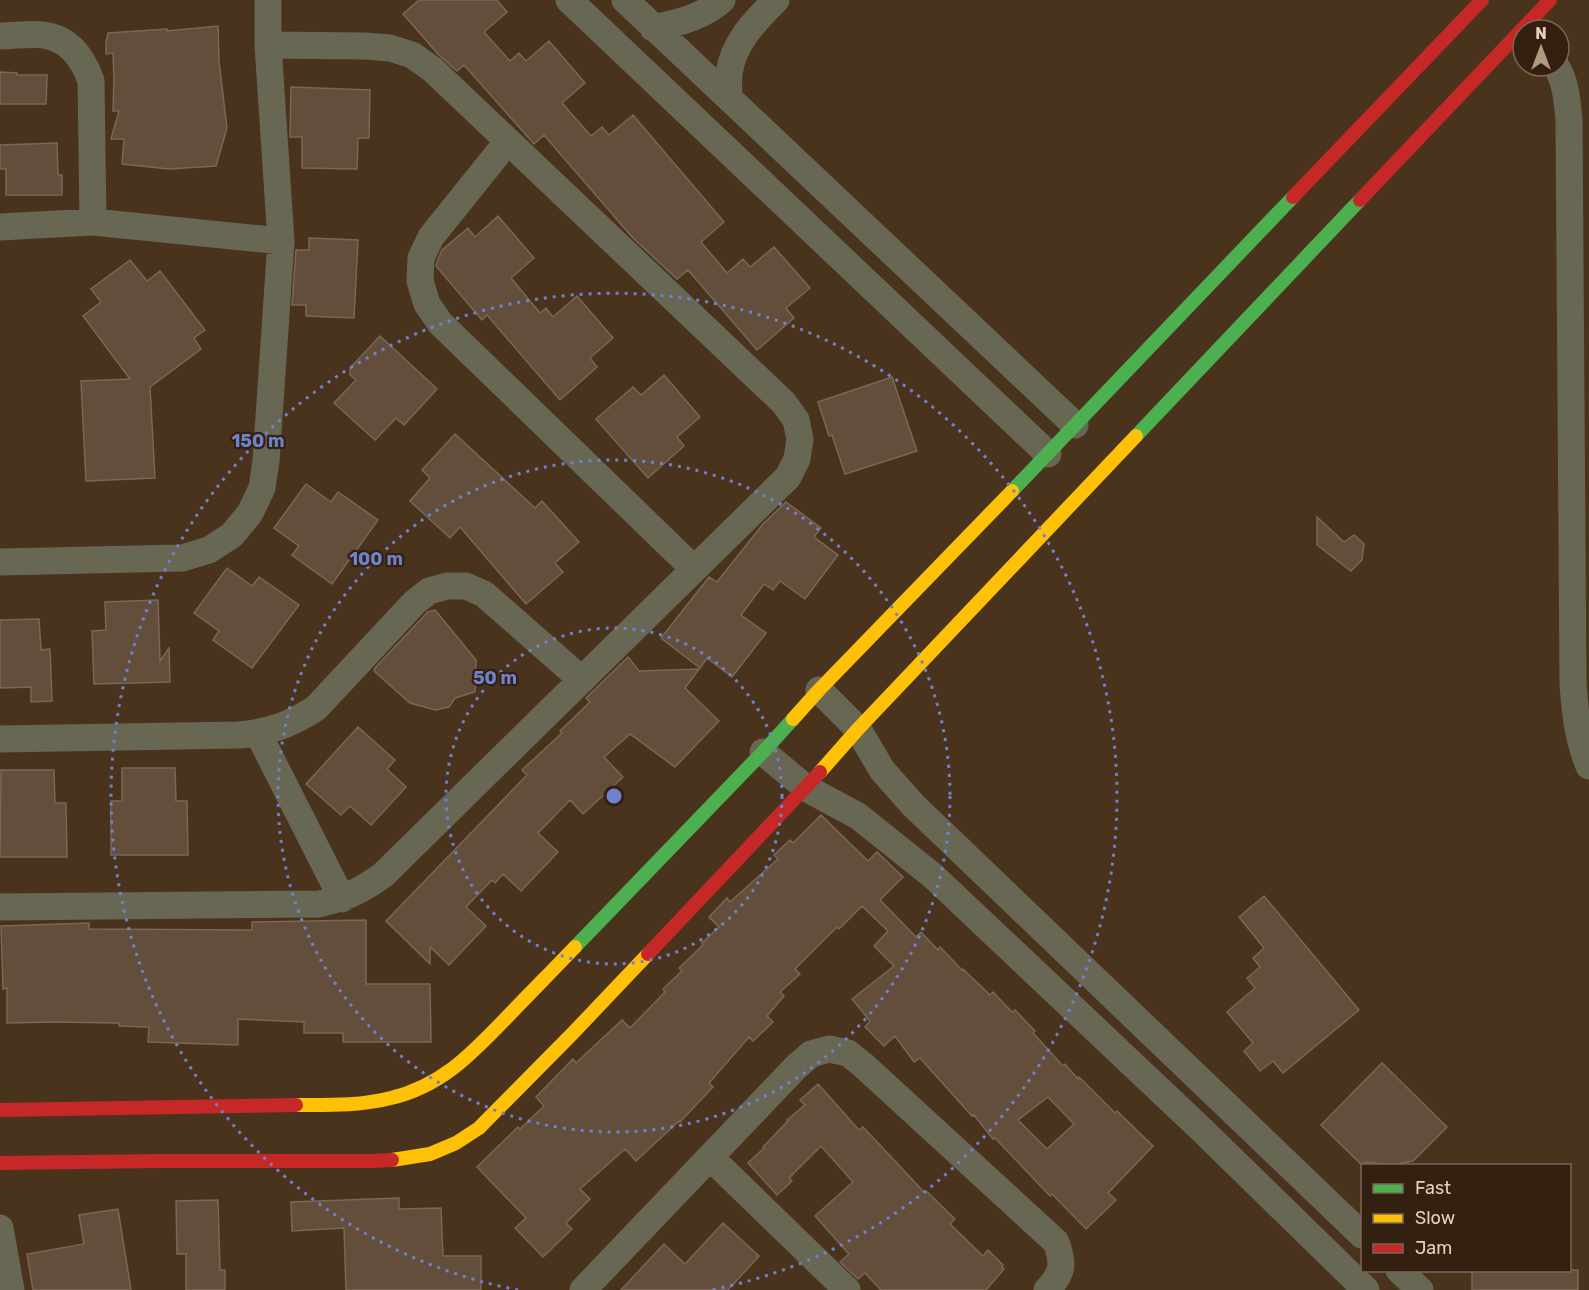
<svg xmlns="http://www.w3.org/2000/svg" width="1589" height="1290" font-family="Rubik,sans-serif">
  <style>
    .building { fill: #624e3a; stroke: #7a6756; stroke-width: 1.5; fill-rule: evenodd }
    .lines { fill: none; stroke-linecap: round; stroke-linejoin: round }
    .street { stroke: #686754; stroke-width: 27 }
    .fast { stroke: #4caf50; stroke-width: 14 }
    .slow { stroke: #ffc107; stroke-width: 14 }
    .jam { stroke: #c62828; stroke-width: 14 }
    .ring { fill: none; stroke: #6f82cd; stroke-width: 3; stroke-dasharray: 3 6 }
    .centre { fill: #6f82cd; stroke: #332011; stroke-width: 3 }
    .ring-label { font-size: 18px; text-anchor: middle; font-weight: bold; fill: #6f82cd; stroke: #332011; stroke-width: 4.5; stroke-linejoin: round; paint-order: stroke }
  </style>
  <rect width="100%" height="100%" fill="#49331d"/>
  <path class="building" d="M419 0H497L507 12 484 32 510 61 519 53 526 61 549 41 585 83 562 103 591 136 602 127 609 135 633 115 724 222 701 242 727 273 743 259 750 267 774 247 810 288 786 308 794 318 757 350 688 270 677 279 632 237 544 135 534 144 464 65 457 71 439 55 403 14Z
    M218 26 219 62 227 128 216 166 169 169 122 164 124 139H111L119 111H113L114 79 113 53 106 54V43L108 33 167 29V31Z
    M0 72 17 73V75H47L46 104H0Z
    M291 87 370 90 369 138H358L357 169 302 168V137H290Z
    M57 143 58 175H62V195H6V169H0V145Z
    M498 216 534 258 511 278 540 313 546 308 553 317 577 296 613 338 590 358 597 367 560 400 487 315 482 320 436 266 437 262 442 250 468 228 475 237Z
    M309 238 358 240 354 318 306 316V305H292L296 250H309Z
    M130 260 147 281 160 271 205 330 194 338 201 349 150 387 155 478 86 481 81 381 130 379 83 316 101 302 91 289Z
    M380 336 437 389 404 425 396 418 375 440 334 403 356 380 350 375V368Z
    M664 375 700 417 677 437 684 446 648 478 596 419 633 387 641 395Z
    M892 377 917 451 845 474 832 435 829 436 818 402Z
    M455 434 535 508 542 501 579 542 555 563 563 572 526 604 460 527 450 538 410 501 430 478 422 470Z
    M306 484 331 502 338 492 378 520 332 584 292 555 299 546 274 528Z
    M786 502 821 528 814 537 838 555 805 599 780 581 773 590 764 584 741 615 766 633 732 677 707 658 700 668 661 638 709 577 717 582 763 524Z
    M1317 517 1344 542 1354 535 1364 544 1362 560 1351 571 1317 545Z
    M227 568 252 586 259 577 299 605 252 668 213 640 219 631 194 613Z
    M158 600 160 661 169 648 170 682 94 684 92 631 106 630 105 602Z
    M435 610 476 660V676L475 692 455 698 449 707 435 710 410 703 374 671 375 668 425 615 428 612Z
    M39 619 41 650 50 649 52 701 31 702V687L0 688V620Z
    M628 657 639 671 699 669 685 688 719 721 675 767 630 734 604 757 623 777 583 814 570 800 538 833 558 852 521 891 503 874 495 883 492 880 466 907 486 926 449 965 430 947V964L386 921 527 775 522 770 562 733 560 731 590 702 586 698Z
    M358 727 395 760 387 769 406 787 371 825 350 806 341 815 306 784Z
    M122 768H175L176 801H187L188 855H111V801H122Z
    M1 770H54L55 803H66L67 857H0Z
    M821 815 868 861 877 852 903 877 880 900 916 937 921 932 938 950 940 947 962 970 963 969 990 995 993 992 1012 1012 1015 1010 1035 1031 1033 1033 1063 1066 1065 1064 1078 1079 1079 1077 1115 1113 1117 1111 1153 1146 1108 1193 1116 1200 1086 1229 1052 1194 1050 1196 995 1138 993 1139 974 1115 972 1116 920 1058 914 1062 895 1036 884 1046 865 1027 870 1021 852 999 894 966 874 946 888 931 862 906 839 929 837 927 795 969 800 974 780 992 784 996 767 1016 773 1022 753 1041 749 1037 709 1083 713 1087 680 1122 679 1121 636 1161 625 1149 580 1189 590 1199 566 1223 572 1229 543 1257 515 1228 526 1218 477 1167 518 1127 520 1129 544 1106 536 1097 573 1059 576 1063 622 1020 630 1028 665 992 663 989 682 971 679 968 703 945 702 943 719 927 709 917 727 898 730 902 778 859 774 855 790 840 793 843ZM1048 1097 1074 1124 1047 1149 1018 1120Z
    M1264 896 1359 1010 1283 1073 1273 1061 1260 1071 1244 1051 1253 1043 1227 1012 1255 988 1247 978 1260 967 1253 958 1264 948 1239 917Z
    M366 920V984H430L431 1042H343V1033H304V1022L238 1019V1045L148 1042 149 1027 119 1026V1023L54 1022 7 1023V988L3 989 1 926 89 923V929L252 930V922Z
    M1382 1063 1447 1127 1413 1161 1391 1165 1366 1162 1361 1164 1321 1125Z
    M818 1084 859 1130 863 1127 924 1192 926 1191 955 1219 950 1224 983 1256 988 1250 1003 1265 1002 1267 1004 1269 986 1290H881L865 1273 858 1279 840 1262 849 1254 815 1216 853 1182 821 1146 789 1178 792 1181 777 1195 748 1163 764 1148 763 1147 788 1121 787 1120 805 1105 800 1100Z
    M399 1198V1209L441 1208 443 1256H481V1290H346L344 1228 292 1231 291 1202Z
    M218 1200 220 1270H225V1290H186V1254H177L176 1201Z
    M118 1209 131 1290H33L27 1254 84 1244 79 1215Z
    M723 1223 759 1256 728 1290H621L664 1244 685 1264Z
    M1472 1270H1578V1290H1472Z"/>
  <g class="lines">
    <path class="street" d="M569 0 1048 454
      M625 0 1075 425
      M653 28C678 23 703 17 722 0
      M0 36C14 36 29 33 43 35 69 38 83 58 91 81L93 222
      M1556 66C1566 82 1567 100 1569 119L1573 684C1575 712 1578 740 1589 766
      M729 98C729 90 728 82 729 74 733 43 754 22 776 0
      M508 141 431 237 421 258 420 281 427 304 440 323 694 569
      M0 227 93 222 281 241
      M0 562 182 558 209 550 232 535 250 513 262 488 266 461 281 241 268 45V0
      M819 690 858 729 882 770 913 805 1362 1235
      M258 733 342 899
      M0 739 239 735C270 732 290 725 316 708L414 603 429 591 447 586H466L484 594 582 680
      M763 752 806 788 858 816 933 876 1201 1129 1366 1290
      M0 907 319 904C348 897 359 892 383 875L788 477 797 459 800 439 796 420 784 403 432 69 412 55 390 48 365 46 268 45
      M710 1157 847 1290
      M0 1228 11 1290
      M1399 1270 1420 1290
      M583 1290 796 1067 811 1054 829 1049 848 1053 863 1065 1056 1242C1064 1264 1063 1273 1047 1290"/>
    <path class="fast" d="M1136 436 1360 200
      M1012 491 1293 197
      M575 947 763 752 793 719"/>
    <path class="slow" d="M793 719 819 690 1012 491
      M820 772 858 729 1136 436
      M296 1105C328 1105 360 1106 391 1098 445 1085 475 1050 512 1012 533 990 554 969 575 947
      M392 1160 430 1154 456 1143 479 1128 573 1033 648 954"/>
    <path class="jam" d="M1293 197 1482 0
      M1360 200 1550 0
      M648 954 820 772
      M0 1110 296 1105
      M0 1163 161 1161H372L392 1160"/>
  </g>
  <g class="ring">
    <circle cx="614" cy="796" r="168"/>
    <circle cx="614" cy="796" r="336"/>
    <path d="M518 1290A503 503 0 1 1 710 1290"/>
  </g>
  <circle cx="614" cy="796" r="9" class="centre"/>
  <g class="ring-label">
    <text x="258" y="447">150 m</text>
    <text x="376" y="565">100 m</text>
    <text x="495" y="684">50 m</text>
  </g>
  <rect x="1361" y="1164" width="210" height="108" fill="#332011" stroke="#7c6655" stroke-width="1.5"/>
  <rect x="1373" y="1184" width="30" height="9" fill="#4caf50" stroke="#7c6655" stroke-width="1.5"/>
  <text x="1415" y="1194" font-size="18" fill="#e9d0bc">Fast</text>
  <rect x="1373" y="1214" width="30" height="9" fill="#ffc107" stroke="#7c6655" stroke-width="1.5"/>
  <text x="1415" y="1224" font-size="18" fill="#e9d0bc">Slow</text>
  <rect x="1373" y="1244" width="30" height="9" fill="#c62828" stroke="#7c6655" stroke-width="1.5"/>
  <text x="1415" y="1254" font-size="18" fill="#e9d0bc">Jam</text>
  <g transform="translate(1541 48)"><circle r="28" fill="#332011" stroke="#7c6655" stroke-width="1.5"/>
  <path d="M0-4.5L10 22L0 15L-10 22Z" fill="#b19984"/>
  <text y="-9" font-size="16" font-weight="bold" text-anchor="middle" fill="#e9d0bc">N</text>
  </g>
</svg>
